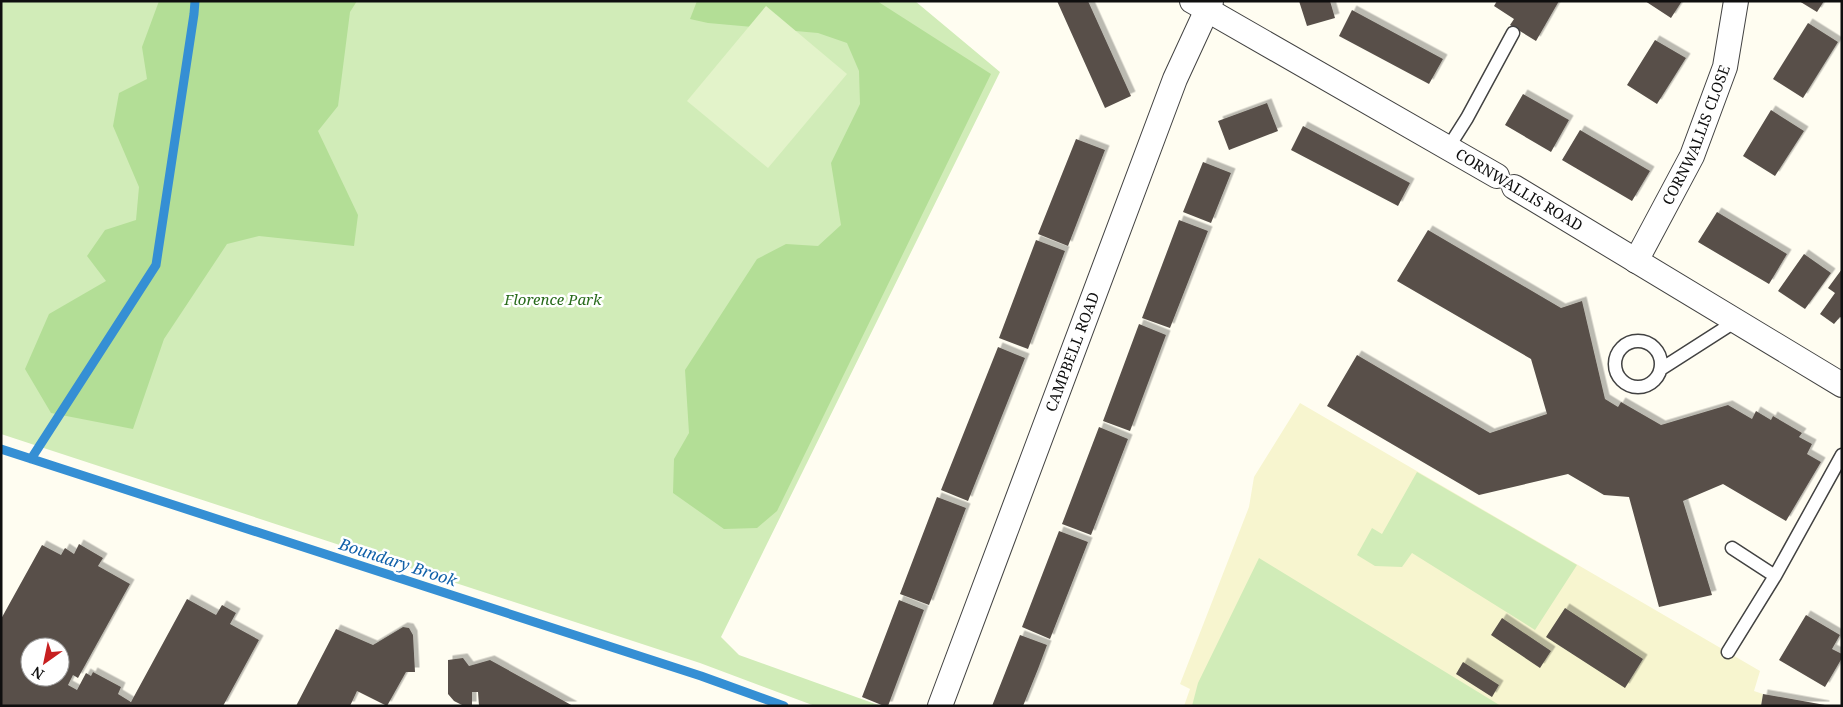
<svg xmlns="http://www.w3.org/2000/svg" width="1843" height="707" font-family="'Noto Serif',serif">
  <style>
    .farmland { fill: #f7f5cf }
    .green { fill: #d1ecb8 }
    .forest { fill: #b3de96 }
    .pitch { fill: #e3f3ca }
    .lines { fill: none; stroke-linecap: round; stroke-linejoin: round }
    .stream { stroke: #358fd4; stroke-width: 9 }
    .building { fill: #58504a; fill-rule: evenodd; filter: url(#shadow) }
    .service-casing { stroke: #424242; stroke-width: 15 }
    .minor-casing { stroke: #424242; stroke-width: 26 }
    .service { stroke: #fff; stroke-width: 12 }
    .minor { stroke: #fff; stroke-width: 24 }
    .labels { text-anchor: middle; stroke-width: 5; stroke-linejoin: round; paint-order: stroke }
    .street-label { font-size: 15px; fill: #0f0f0f; stroke: #fff }
    .park-label { font-size: 15px; font-style: italic; fill: #286b1b; stroke: #fff }
    .water-label { font-size: 16px; font-style: italic; fill: #1060a8; stroke: #fff }
  </style>
  <defs>
    <filter id="shadow"><feDropShadow dx="4.5" dy="-4.5" stdDeviation="0" flood-color="#0004"/></filter>
  </defs>
  <rect width="100%" height="100%" fill="#fffdf1"/>
  <path class="farmland" d="M1300 403 1760 671 1754 691 1763 694 1761 706H1184L1190 689 1180 684 1249 507 1254 477Z"/>
  <path class="green" d="M1 1H915L1000 72 721 637 739 655 881 706H815L700 663 1 434Z
    M1417 472 1577 565 1535 630 1412 553 1402 567 1375 566 1357 555 1372 528 1382 534Z
    M1259 558 1501 706H1192L1198 683Z"/>
  <path class="forest" d="M159 1H357L350 12 338 106 318 131 358 215 354 246 259 236 227 244 164 339 133 429 51 413 25 369 49 314 106 281 87 256 105 230 136 220 139 187 113 126 119 93 147 79 142 47Z
    M697 1H877L991 74 777 511 757 528 724 529 673 493 674 459 689 433 685 370 757 259 786 244 818 246 841 225 831 163 860 104 859 71 847 43 818 33 708 23 690 19Z"/>
  <path class="pitch" d="M766 6 847 74 768 168 687 101Z"/>
  <g class="lines">
    <path class="stream" d="M1 449 701 676 784 706
      M31 459 156 265 194 14 195 1"/>
  </g>
  <path class="building" d="M1057 1H1088L1131 96 1105 108Z
    M1299 1H1330L1335 18 1307 26Z
    M1497 1H1559L1536 41 1510 25 1514 19 1494 6Z
    M1645 1H1682L1671 18Z
    M1799 1H1824L1817 12Z
    M1352 10 1443 59 1429 84 1339 36Z
    M1808 23 1838 42 1803 98 1773 79Z
    M1655 40 1686 58 1657 104 1627 85Z
    M1523 94 1569 120 1551 152 1505 125Z
    M1267 103 1278 131 1229 150 1218 121Z
    M1771 110 1804 131 1775 176 1743 156Z
    M1303 126 1410 183 1398 206 1291 150Z
    M1580 130 1650 171 1632 201 1562 160Z
    M1076 139 1105 150 1068 246 1038 234Z
    M1203 162 1231 173 1211 223 1183 212Z
    M1717 212 1787 254 1769 284 1698 242Z
    M1179 220 1208 231 1170 328 1142 318Z
    M1428 230 1561 308 1582 301 1605 399 1618 407 1621 402 1661 425 1728 405 1752 419 1756 411 1771 420 1773 416 1802 433 1799 437 1812 444 1807 454 1821 462 1786 521 1723 484 1683 501 1712 595 1659 607 1629 497 1604 495 1568 474 1479 495 1327 406 1357 355 1490 433 1547 414 1531 359 1397 281Z
    M1036 240 1065 251 1028 349 999 338Z
    M1804 254 1831 273 1805 309 1778 291Z
    M1842 269V318L1840 317 1834 324 1820 314 1835 293 1828 288Z
    M1139 324 1166 335 1130 431 1103 421Z
    M998 347 1025 358 968 501 941 490Z
    M1099 427 1128 439 1091 535 1062 524Z
    M937 497 966 508 929 605 900 594Z
    M1059 531 1088 542 1050 639 1022 627Z
    M79 544 103 558 98 566 130 584 78 678 73 675 68 685 77 690 86 673 91 676 93 672 121 687 118 694 131 702 187 599 216 615 222 605 236 613 230 624 259 640 223 706H1V619L42 545 61 555 65 548 74 554ZM30 647H60V677H30Z
    M899 600 924 610 888 706H884L862 697Z
    M1565 608 1643 659 1625 688 1546 637Z
    M1806 615 1840 635 1832 649 1842 654V658L1825 687 1779 660Z
    M1502 618 1551 651 1540 668 1491 635Z
    M403 627 409 628 413 635 415 672H406L387 706 357 691 350 706H296L336 629 373 645Z
    M1020 635 1047 645 1038 669 1023 706H992Z
    M463 658 469 666 490 660 573 706H479L478 692H472V706H464L454 701 448 694V660Z
    M1463 662 1499 685 1492 697 1456 674Z
    M1763 694 1825 705V706H1761Z"/>
  <g class="lines">
    <defs>
      <path id="service" d="M1448 148 1467 118 1513 33
        M1615 364a23 23 0 1 1 46 0a23 23 0 1 1-46 0Z
        M1661 369 1736 321
        M1732 548 1775 576
        M1728 652 1775 576 1842 455"/>
      <g id="minor">
        <path d="M1192 1 1497 176"/>
        <path d="M1514 187 1842 385"/>
        <path id="s1" d="M1636 261 1692 156 1725 67 1736 1"/>
        <path id="s2" d="M940 706 1175 79 1211 1"/>
      </g>
    </defs>
    <use href="#service" class="service-casing"/>
    <use href="#minor" class="minor-casing"/>
    <use href="#service" class="service"/>
    <use href="#minor" class="minor"/>
  </g>
  <g class="labels">
    <g class="street-label">
      <text dy="5" stroke="none"><textPath href="#s1" startOffset="140">CORNWALLIS CLOSE</textPath></text>
      <text transform="translate(1519 190) rotate(31)" y="5">CORNWALLIS ROAD</text>
      <text dy="5" stroke="none"><textPath href="#s2" startOffset="378">CAMPBELL ROAD</textPath></text>
    </g>
    <g class="park-label">
      <text x="553" y="305">Florence Park</text>
    </g>
    <g class="water-label">
      <text transform="translate(398 562) rotate(18)" y="6">Boundary Brook</text>
    </g>
  </g>
  <rect width="1843" height="707" fill="none" stroke="#0f0f0f" stroke-width="5"/>
  <g transform="translate(45 662) rotate(213)"><circle r="24" fill="#ffffff" stroke="#9f9f9f"/>
  <path d="M0-4L9 19L0 12L-9 19Z" fill="#c71f20"/>
  <text y="-8" font-size="14" font-weight="bold" text-anchor="middle" fill="#0f0f0f">N</text>
  </g>
</svg>
